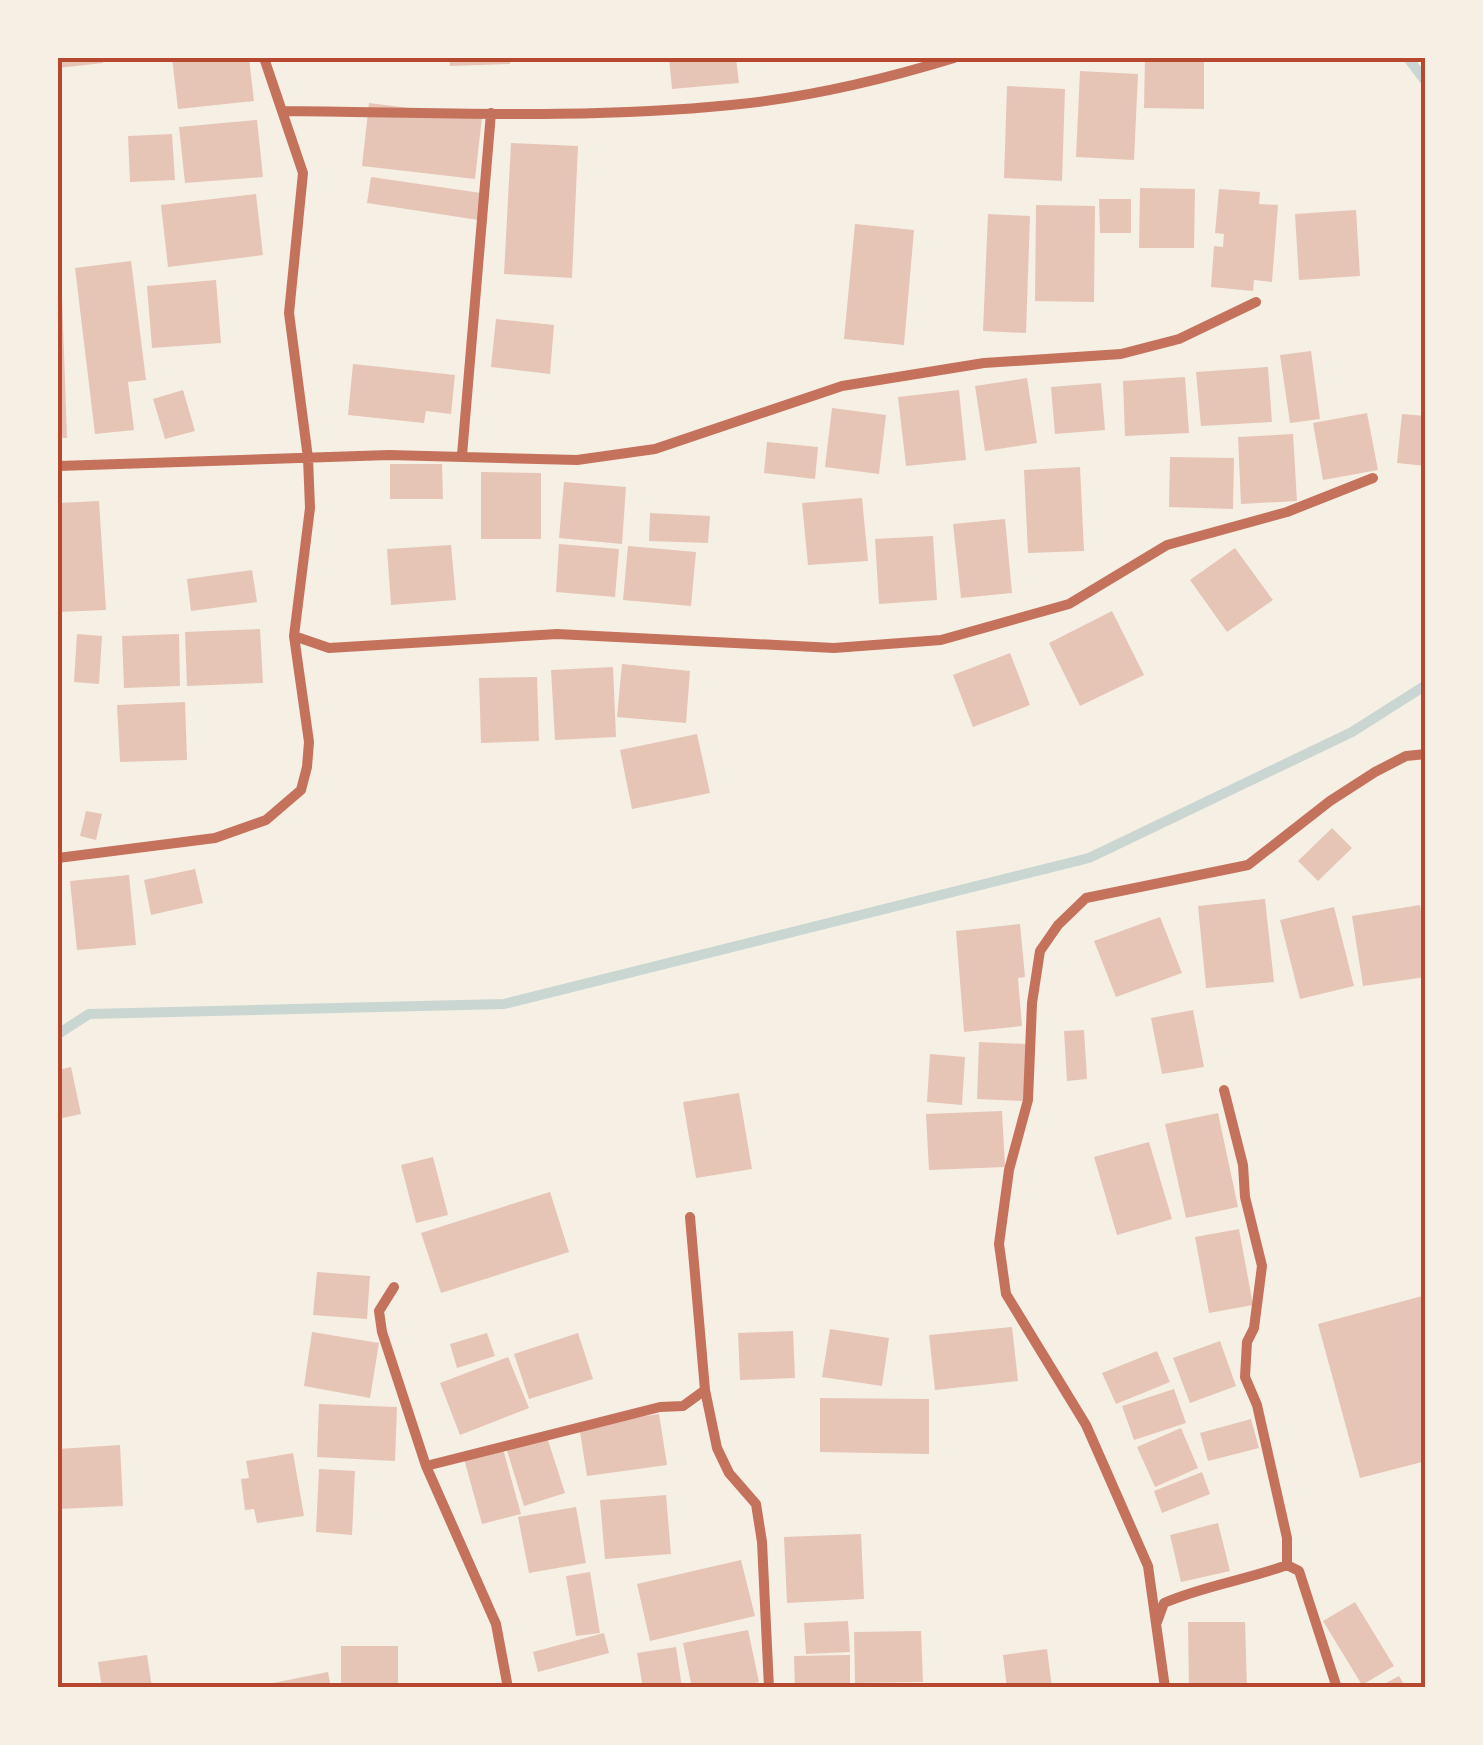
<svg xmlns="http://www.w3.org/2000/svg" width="1483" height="1745" font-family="'PT Sans',sans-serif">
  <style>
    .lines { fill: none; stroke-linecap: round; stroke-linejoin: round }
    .stream { stroke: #c9d6d2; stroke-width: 10 }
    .building { fill: #e6c5b7 }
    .minor { stroke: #c5725c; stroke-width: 10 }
    .neatline { fill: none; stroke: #b5482f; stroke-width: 4 }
  </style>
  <rect width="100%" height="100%" fill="#f6efe4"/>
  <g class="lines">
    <path class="stream" d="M1408 58 1426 82
      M58 1034 89 1014 504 1004 1089 858 1352 732 1426 685"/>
  </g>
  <path class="building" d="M58 58H102L103 63 58 68Z
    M172 58H249L254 101 178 109Z
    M449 58H510V64L450 66Z
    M669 58H736L739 83 672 89Z
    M1145 58H1204V109L1144 108Z
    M1080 71 1138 74 1134 160 1076 157Z
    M1007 86 1065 89 1062 181 1004 178Z
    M369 103 482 117 475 179 362 166Z
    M257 120 263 177 185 183 179 127Z
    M172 134 175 180 130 182 128 136Z
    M511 143 578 146 572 278 504 274Z
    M371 177 488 194 485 221 367 203Z
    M1140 188 1195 189 1194 248H1139Z
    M1219 189 1260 192 1259 204 1278 205 1272 282 1254 280 1253 291 1211 287 1214 246 1223 247 1224 234 1215 233Z
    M256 194 263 255 168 267 161 205Z
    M1099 199H1131V233H1100Z
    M1036 205 1095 206 1094 302 1035 301Z
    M1356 210 1360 276 1299 280 1295 214Z
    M988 214 1030 216 1026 333 983 331Z
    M855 224 914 230 904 345 844 339Z
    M131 261 146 380 128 382 134 430 95 434 75 268Z
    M58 266H61L67 438H58Z
    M216 280 221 343 152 348 147 286Z
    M496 319 554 325 550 374 491 367Z
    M1311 351 1320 419 1290 423 1280 355Z
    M353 364 455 375 451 414 426 411 424 423 348 415Z
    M1268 367 1272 422 1201 426 1196 372Z
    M1185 377 1189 433 1125 436 1123 381Z
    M1027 378 1037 443 985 451 975 386Z
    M1101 383 1105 430 1055 434 1051 387Z
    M183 390 195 431 165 439 153 399Z
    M959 390 966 460 906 466 898 397Z
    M832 408 886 415 879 474 825 467Z
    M1367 413 1378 470 1323 480 1313 423Z
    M1402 414 1426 416V466L1397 463Z
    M1293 434 1297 501 1241 504 1238 437Z
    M767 442 818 447 815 479 764 473Z
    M1170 457 1234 458 1233 509 1169 507Z
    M390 464H442L443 499H390Z
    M1080 467 1084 551 1028 553 1024 470Z
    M481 472 541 473V539H481Z
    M564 482 626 487 622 544 559 538Z
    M862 498 868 561 808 565 802 503Z
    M99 501 106 610 58 612V503Z
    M650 513 710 516 708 543 649 541Z
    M1005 519 1012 593 961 598 953 524Z
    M933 536 937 600 879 604 875 539Z
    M559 544 619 549 615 597 556 592Z
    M451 545 456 600 391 605 387 549Z
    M628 546 696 552 691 606 623 600Z
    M1235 548 1273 600 1227 632 1190 580Z
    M252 570 257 602 191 611 187 579Z
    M1112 611 1144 675 1080 706 1049 643Z
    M260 629 263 683 187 686 185 632Z
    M77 634 102 636 99 684 74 682Z
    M179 634 180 686 124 688 122 636Z
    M1010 653 1030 705 973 727 953 675Z
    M622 664 690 671 686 723 617 717Z
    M613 667 616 737 555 740 551 670Z
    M537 677 539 741 481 743 479 678Z
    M185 702 187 760 120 762 117 705Z
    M697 734 710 793 632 809 620 750Z
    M86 811 102 814 96 840 80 836Z
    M1332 828 1352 848 1318 881 1298 861Z
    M195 869 203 903 151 915 144 880Z
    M129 875 136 945 77 950 70 881Z
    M1265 899 1274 982 1206 988 1198 906Z
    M1420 905 1426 941V977L1363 986 1352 916Z
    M1334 907 1354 986 1300 999 1280 920Z
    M1160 917 1182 973 1116 997 1094 941Z
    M1020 924 1025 977 1018 978 1022 1026 964 1032 956 931Z
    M1193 1010 1204 1067 1162 1074 1151 1018Z
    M1084 1030 1087 1079 1067 1081 1064 1031Z
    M979 1042 1027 1044 1024 1101 977 1099Z
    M930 1054 965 1057 962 1105 927 1102Z
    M71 1067 81 1114 58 1119V1070Z
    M739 1093 752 1169 696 1178 683 1102Z
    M1002 1111 1005 1167 929 1170 926 1114Z
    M1218 1113 1238 1207 1186 1218 1165 1124Z
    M1149 1142 1172 1219 1117 1235 1094 1157Z
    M433 1157 448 1215 416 1223 401 1165Z
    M550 1192 569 1252 441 1293 421 1233Z
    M1239 1229 1253 1305 1209 1313 1195 1237Z
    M317 1272 370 1276 367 1319 313 1315Z
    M1426 1295V1461L1360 1478 1318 1324Z
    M1012 1327 1018 1381 935 1390 929 1335Z
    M830 1329 889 1338 882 1386 822 1377Z
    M793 1331 795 1378 740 1380 738 1333Z
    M312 1332 379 1343 370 1398 304 1386Z
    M487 1333 495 1356 457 1368 450 1344Z
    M578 1333 593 1379 529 1399 514 1354Z
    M1220 1341 1236 1386 1190 1403 1173 1358Z
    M1157 1351 1170 1382 1116 1404 1102 1373Z
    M508 1357 529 1408 460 1435 440 1383Z
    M1174 1389 1186 1423 1134 1440 1122 1406Z
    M820 1398 929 1399V1454L820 1452Z
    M319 1404 397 1407 395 1461 317 1457Z
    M659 1414 667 1465 587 1476 579 1426Z
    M1251 1419 1259 1448 1208 1461 1200 1433Z
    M1181 1428 1198 1468 1155 1487 1137 1447Z
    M545 1431 565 1493 524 1506 505 1444Z
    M120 1445 123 1506 59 1509 58 1449Z
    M503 1449 521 1514 482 1524 464 1459Z
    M293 1453 304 1516 257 1523 254 1509 245 1510 241 1479 249 1478 246 1461Z
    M319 1469 355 1471 352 1535 316 1532Z
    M1202 1472 1210 1494 1162 1513 1154 1491Z
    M666 1495 671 1554 605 1559 600 1500Z
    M576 1507 586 1563 529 1573 518 1517Z
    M1218 1523 1230 1571 1181 1582 1170 1535Z
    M861 1534 864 1599 787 1603 784 1537Z
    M741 1560 755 1616 650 1641 637 1584Z
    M590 1572 600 1633 576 1636 566 1576Z
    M1355 1602 1394 1666 1362 1685 1323 1621Z
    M848 1621 850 1652 806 1654 804 1623Z
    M1188 1622H1245L1247 1688H1189Z
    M748 1630 759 1682 731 1688H692L683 1643Z
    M921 1631 923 1682 855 1683 854 1632Z
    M604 1633 609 1653 538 1672 533 1652Z
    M341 1646H398V1688H341Z
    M676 1647 682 1688H643L637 1653Z
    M1047 1649 1052 1688H1007L1003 1655Z
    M147 1655 152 1688H102L98 1662Z
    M850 1655V1687L795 1688 794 1656Z
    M328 1672 331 1688H258V1686Z
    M1399 1676 1406 1688H1377Z"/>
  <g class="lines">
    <path class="minor" d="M282 111C431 112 582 120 731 105 805 98 882 80 954 58
      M462 455 491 113
      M58 466 389 455 577 460 655 449 842 386 984 363 1121 354 1179 339 1256 302
      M294 636 329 648 557 634 834 648 941 640 1069 604 1167 545 1287 512 1373 478
      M58 858 215 838 266 820 301 790 307 767 309 742 294 636 310 508 308 458 289 313 303 173 264 58
      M1224 1090 1243 1165 1245 1197 1262 1266 1254 1328 1247 1342 1245 1377 1257 1405 1287 1538V1565
      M394 1287 379 1311 382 1332 426 1466 496 1624 508 1688
      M705 1390 717 1448 729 1473 756 1504 762 1542 769 1688
      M426 1466 660 1407 683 1406 705 1390 690 1217
      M1157 1622 1164 1603C1203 1586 1246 1580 1287 1565L1299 1571 1337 1688
      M1165 1688 1148 1566 1086 1425 1006 1294 999 1244 1009 1170 1028 1100 1032 1003 1040 951 1058 925 1086 898 1248 865 1330 801 1375 772 1406 756 1426 754"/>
  </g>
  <rect width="1483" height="1745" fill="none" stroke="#f6efe4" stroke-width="120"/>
  <rect x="60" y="60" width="1363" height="1625" class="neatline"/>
</svg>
